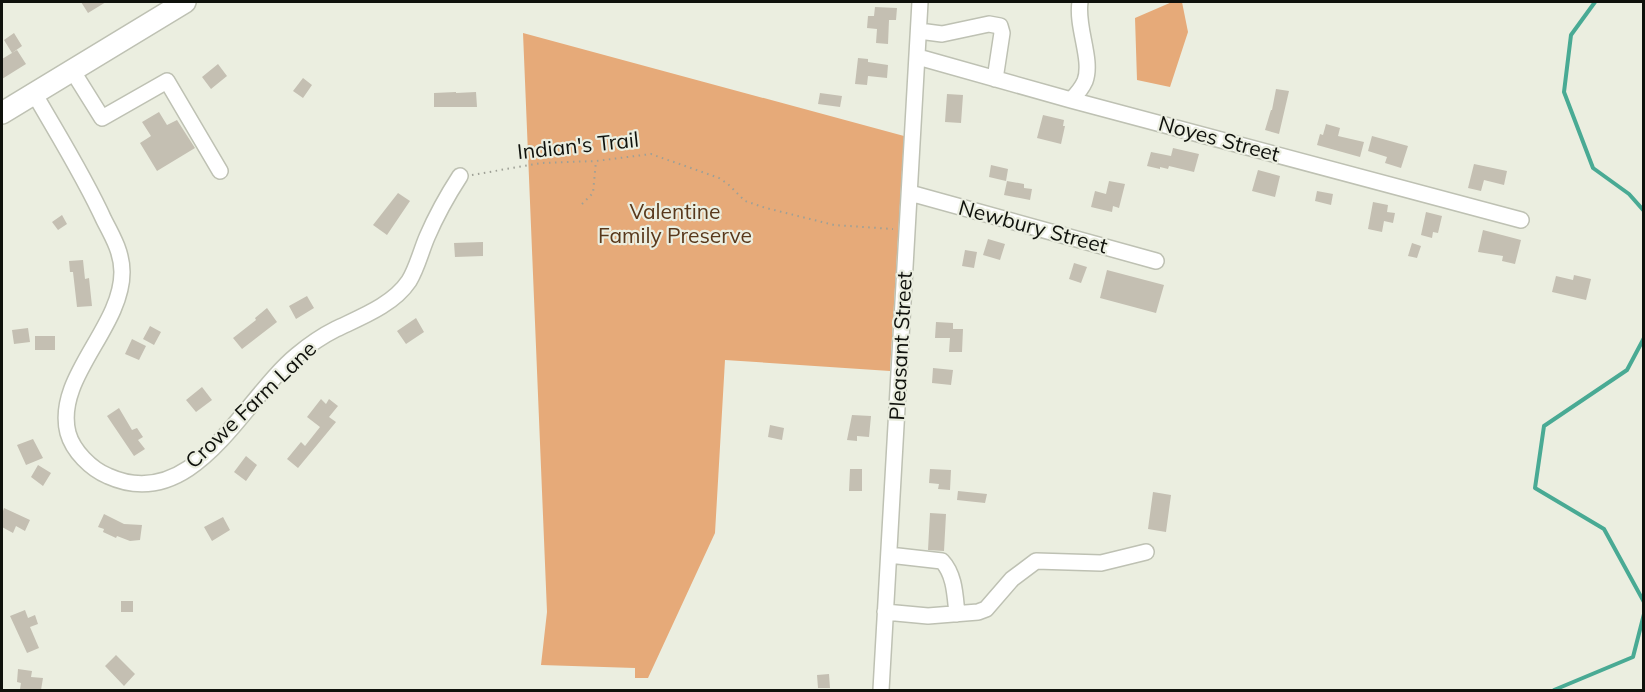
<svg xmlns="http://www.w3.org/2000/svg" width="1645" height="692" font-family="Mulish,sans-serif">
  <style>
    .green { fill: #e6aa79 }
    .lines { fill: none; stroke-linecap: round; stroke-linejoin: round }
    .stream { stroke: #49aa94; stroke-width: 4 }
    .building { fill: #c4bfb2 }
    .minor-casing { stroke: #bec1b3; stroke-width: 18 }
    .highway-casing { stroke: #bec1b3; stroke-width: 24 }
    .path { stroke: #9ea096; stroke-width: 2; stroke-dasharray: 1.5 4.5; stroke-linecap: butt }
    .minor { stroke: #fff; stroke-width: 15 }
    .highway { stroke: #fff; stroke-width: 21 }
    .labels { text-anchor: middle; stroke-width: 4.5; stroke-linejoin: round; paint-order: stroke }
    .street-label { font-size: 21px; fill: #0f110c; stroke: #ebeee0 }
    .park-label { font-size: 21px; fill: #58381b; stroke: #ebeee0 }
  </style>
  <rect width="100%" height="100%" fill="#ebeee0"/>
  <path class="green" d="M1172 2H1182L1188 32 1170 87 1137 80 1135 18Z
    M523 33 904 136 890 371 725 360 715 533 648 678H635V668L541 665 547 612Z"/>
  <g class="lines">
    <path class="stream" d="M1595 2 1571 35 1564 92 1593 168 1629 194 1644 211
      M1644 338 1627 370 1544 426 1535 488 1604 529 1644 602
      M1554 690 1633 657 1644 614"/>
  </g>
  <path class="building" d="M81 2H106L88 13Z
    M875 7 897 8 896 20H889L888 44 876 43 877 29 867 28 868 16H874Z
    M14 33 22 46 12 53 4 40Z
    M17 50 26 64 2 79V59Z
    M858 58 868 59V62L888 65 887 78 868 76 867 85 855 84Z
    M218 64 227 76 211 89 202 77Z
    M303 78 312 85 303 98 293 91Z
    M1276 89 1289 91 1279 134 1265 130 1271 110H1272Z
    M456 92V93L476 92 477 107H434V93Z
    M820 93 842 96 840 107 818 104Z
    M947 94 963 95 961 123 945 122Z
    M159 112 167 125 177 120 195 148 157 171 140 143 151 136 142 122Z
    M1043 115 1064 120 1063 126H1065L1061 144 1037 138Z
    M1326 124 1340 128 1338 136 1364 142 1360 157 1317 145 1320 134 1323 135Z
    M1372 136 1408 146 1401 168 1385 163 1387 157 1368 151Z
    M1173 148 1199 154 1194 172 1169 166 1168 169 1160 167V169L1147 166 1151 152 1171 156Z
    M1474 164 1507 171 1504 185 1484 180 1481 191 1468 188Z
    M991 165 1008 169 1006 181 989 177Z
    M1258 170 1280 176 1275 197 1252 191Z
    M1007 181 1024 184V188L1032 189 1030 200 1004 195Z
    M1109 181 1125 184 1119 208 1113 206 1112 212 1091 207 1095 191 1106 194Z
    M1317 191 1333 194 1331 205 1315 201Z
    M398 193 410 201 387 235 373 225Z
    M1373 202 1388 205 1387 212 1395 213 1393 223 1384 221 1382 232 1368 229Z
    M1426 212 1442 216 1438 233 1433 232 1432 238 1421 235Z
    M62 215 67 224 58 230 52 222Z
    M1483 230 1521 240 1515 264 1502 261 1503 256 1478 252Z
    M988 239 1005 244 1000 260 983 255Z
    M483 242V256L455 257 454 243Z
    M1412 243 1421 246 1417 258 1408 256Z
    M965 250 977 252 974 268 962 266Z
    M83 260 85 279 89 278 92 306 77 307 73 272H70L69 261Z
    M1074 263 1087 267 1081 283 1069 279Z
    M1107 270 1164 285 1156 313 1100 298Z
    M1574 275 1591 279 1586 300 1552 292 1556 276 1573 280Z
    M307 296 314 308 296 319 289 306Z
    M267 308 277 322 242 349 233 338 256 320 255 318Z
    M416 318 424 332 406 344 397 331Z
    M936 322 953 323V329H963L962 352H949L950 338H935Z
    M150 326 161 332 154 345 143 339Z
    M28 328 30 342 14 344 12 330Z
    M35 336H55V350H35Z
    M132 339 146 346 139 360 125 354Z
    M933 368 953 370 951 385 932 383Z
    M202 387 212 400 196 412 186 400Z
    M321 399 326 404 329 399 338 406 329 417 336 422 298 468 287 459 301 442 305 446 320 427 307 417Z
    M119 408 132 430 137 428 143 437 138 440 145 449 134 456 107 416Z
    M852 415 871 416 869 437 857 436V441L847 440Z
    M770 425 784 428 782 440 768 437Z
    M33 439 43 458 26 465 17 445Z
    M246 456 257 465 246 481 234 472Z
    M38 465 51 473 43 486 31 477Z
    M850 469H862V491H849Z
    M930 469 951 470 950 490 938 489 939 484 929 483Z
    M958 491 987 494 985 503 957 500Z
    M1153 492 1171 495 1166 532 1148 529Z
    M4 508 30 520 25 531 16 526 13 533 2 527V514Z
    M930 513 946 514 944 551 928 550Z
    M104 514 124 524 142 525 140 540 130 541 117 536 116 538 103 532 104 529 98 527Z
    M223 517 230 530 212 541 204 527Z
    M121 601H133V612H121Z
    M25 610 28 618 35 615 38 624 30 627 39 648 27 653 10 616Z
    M116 655 135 674 124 686 105 666Z
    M18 669 32 671 31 677 43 678 41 690 20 689 21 683 17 682Z
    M829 674 830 688H818L817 675Z"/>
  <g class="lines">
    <defs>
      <path id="minor" d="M919 31 942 34 989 24 1000 26 1002 33 995 79
        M918 57 1071 100 1521 220
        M72 70 102 118 167 81 220 171
        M34 93C58 135 84 176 104 220 113 237 122 253 122 272 122 328 54 378 68 433 73 451 91 469 108 476 194 515 243 399 297 355 309 345 322 336 336 329 361 317 393 305 409 281 417 268 421 251 427 237 436 216 447 196 460 176
        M1071 100C1076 95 1082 88 1085 81 1093 60 1076 27 1080 2
        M910 193 1156 261
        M889 555 942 561C955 575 955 596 957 614
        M885 612 928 616 978 612 986 609 1012 579 1036 561 1101 563 1146 552
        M881 690 920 2"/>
      <path id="highway" d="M2 113 185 2"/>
    </defs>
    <use href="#minor" class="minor-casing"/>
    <use href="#highway" class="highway-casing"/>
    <path class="path" d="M472 175 541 163 596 161 651 154 719 178 728 184 745 201 766 208 834 225 893 229
      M582 204 593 193 596 161"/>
    <use href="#minor" class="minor"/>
    <use href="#highway" class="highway"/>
  </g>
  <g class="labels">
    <g class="street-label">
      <text transform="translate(1219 139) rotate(15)" y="7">Noyes Street</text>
      <text transform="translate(578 146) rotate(-6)" y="7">Indian's Trail</text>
      <text transform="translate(1033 227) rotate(15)" y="7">Newbury Street</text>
      <text transform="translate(901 346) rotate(-87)" y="7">Pleasant Street</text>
      <text transform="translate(251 405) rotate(-44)" y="7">Crowe Farm Lane</text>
    </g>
    <g class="park-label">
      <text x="675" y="219">Valentine<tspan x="675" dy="24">Family Preserve</tspan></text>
    </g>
  </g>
  <rect width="1645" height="692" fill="none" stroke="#0f110c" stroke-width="6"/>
</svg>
